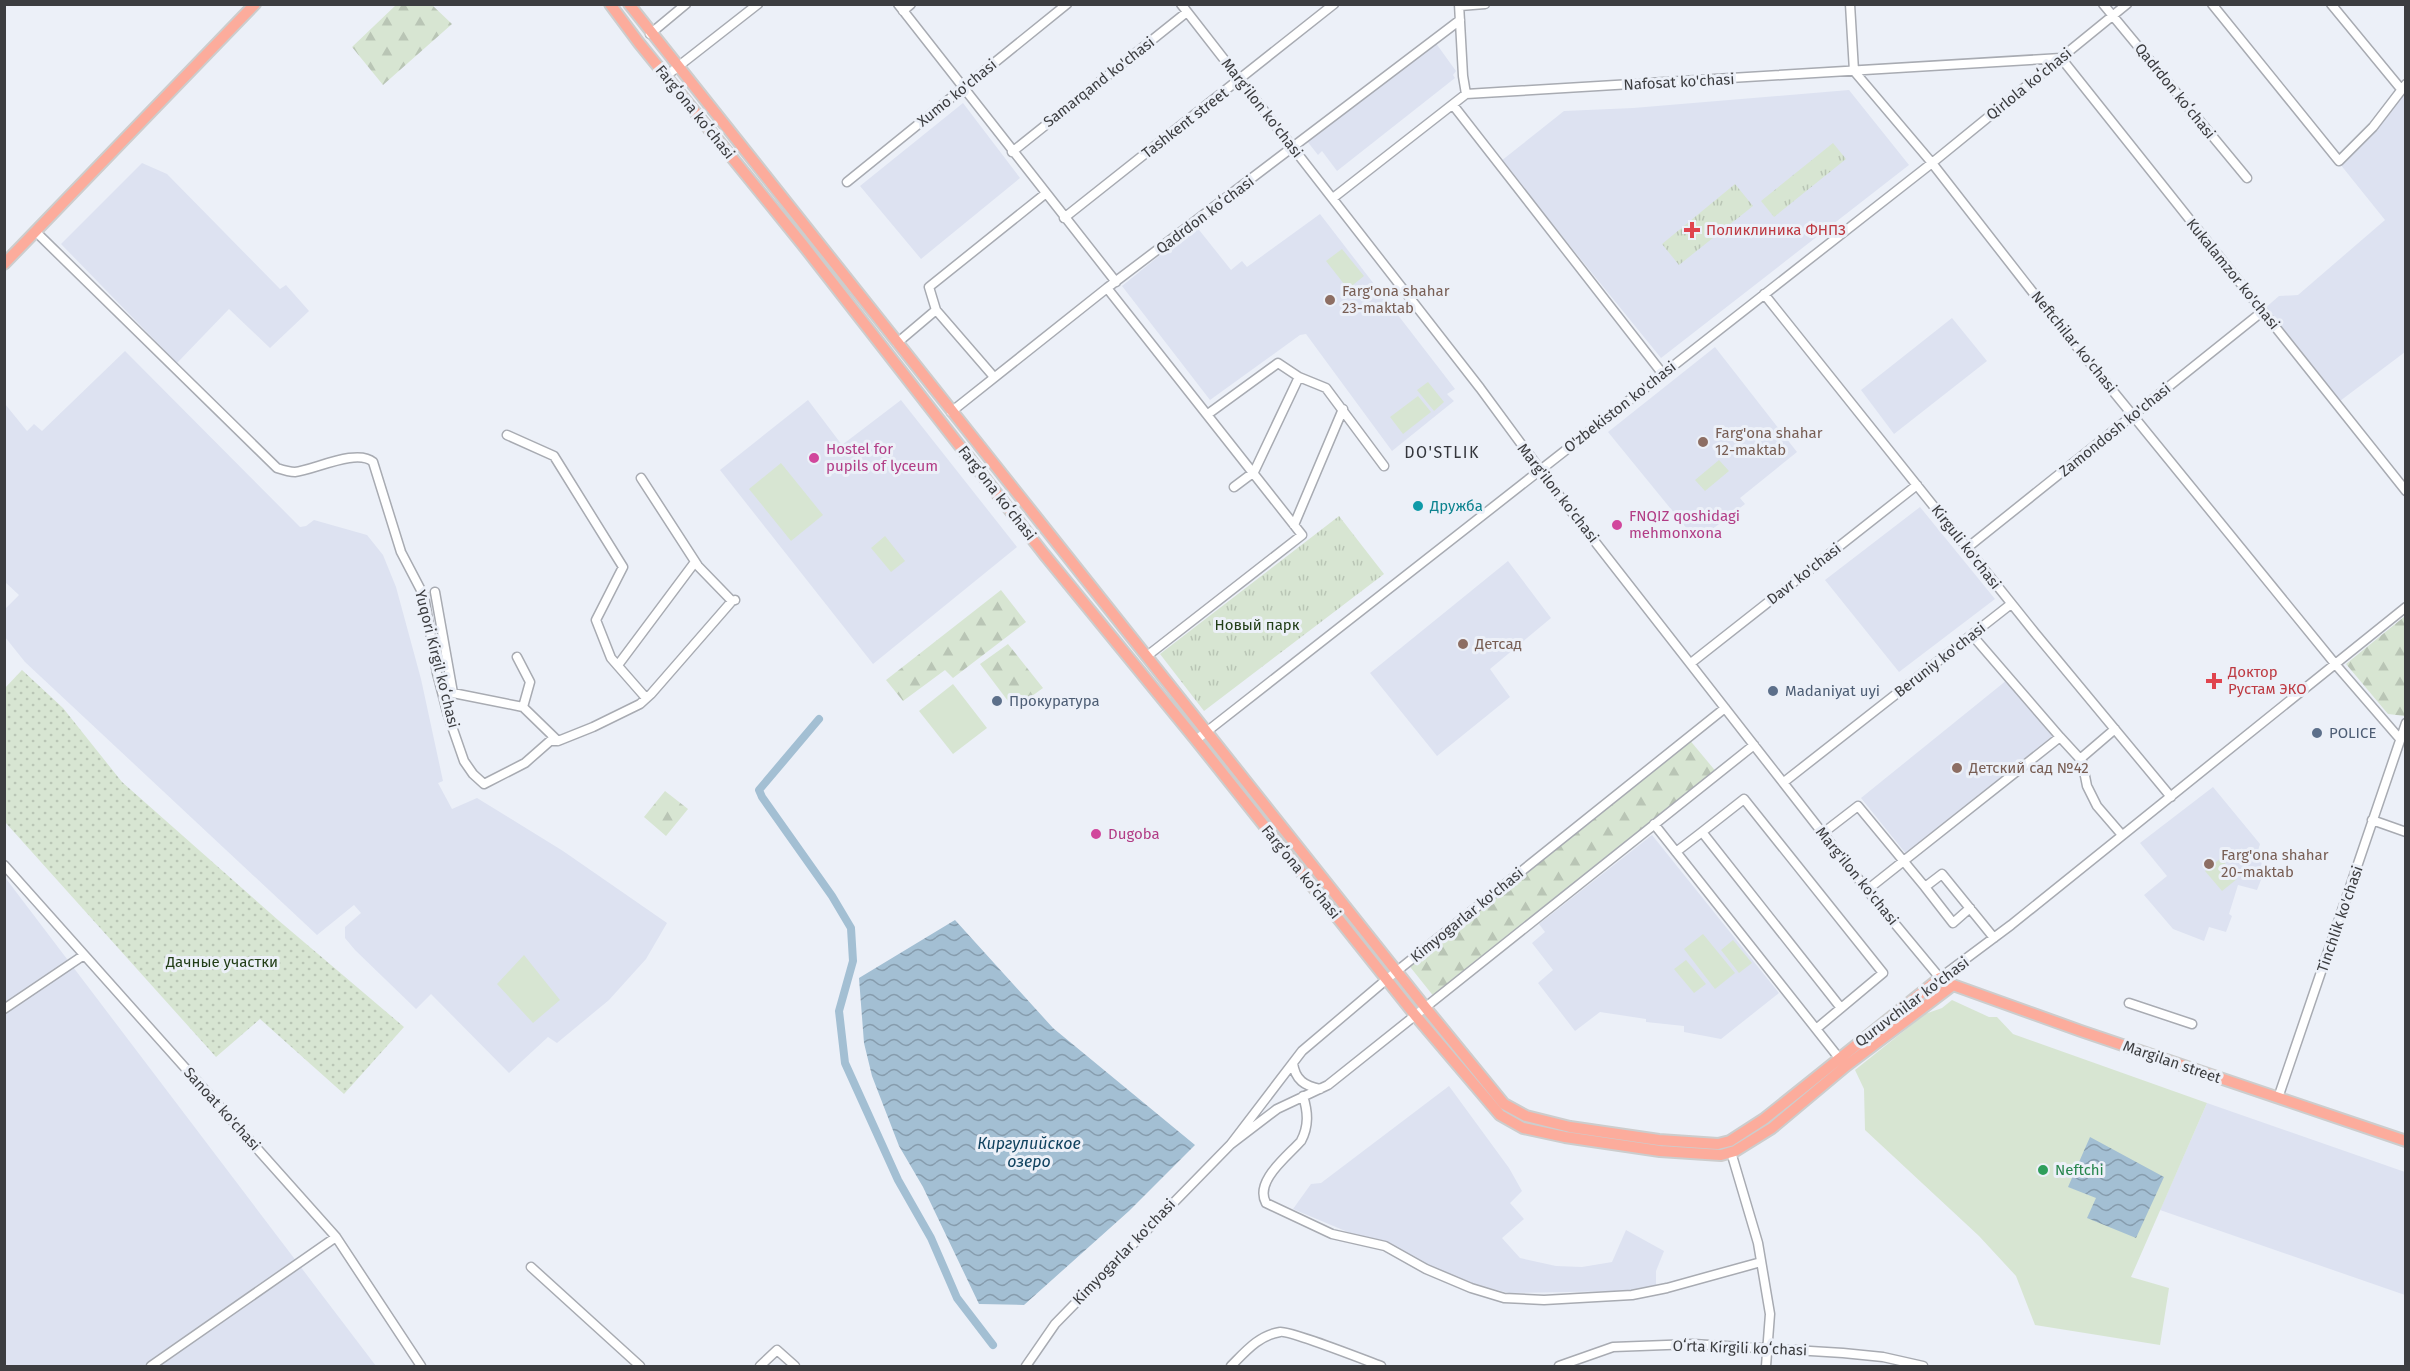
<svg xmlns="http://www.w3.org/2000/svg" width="2410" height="1371" font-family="'Fira Sans',sans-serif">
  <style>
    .built { fill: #dde2f1 }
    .grass { fill: #d7e5d2 }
    .forest { fill: url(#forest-firs) }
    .park { fill: url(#park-tufts) }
    .garden { fill: url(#garden-dots) }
    .water { fill: url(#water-waves) }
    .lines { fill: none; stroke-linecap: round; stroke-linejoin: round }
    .canal { stroke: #a3bfd3; stroke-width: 8 }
    .minor-casing { stroke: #a8abb2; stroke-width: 11 }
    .major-casing { stroke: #cccdcd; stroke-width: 14 }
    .minor { stroke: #fff; stroke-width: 8 }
    .major { stroke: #fcac9c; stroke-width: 10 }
    .health-dot { fill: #e0444e; stroke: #ecf0f8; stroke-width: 2 }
    .education-dot { fill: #8d6e63; stroke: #ecf0f8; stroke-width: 2 }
    .hotel-dot { fill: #d1479c; stroke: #ecf0f8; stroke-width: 2 }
    .culture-dot { fill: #0f9aa8; stroke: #ecf0f8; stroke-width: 2 }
    .service-dot { fill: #5c6f8a; stroke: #ecf0f8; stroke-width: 2 }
    .leisure-dot { fill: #2e9e5b; stroke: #ecf0f8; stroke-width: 2 }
    .labels { text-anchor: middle; stroke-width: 6; stroke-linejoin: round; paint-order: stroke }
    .street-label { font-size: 15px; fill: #3c3d40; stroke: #ecf0f8 }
    .health-label { font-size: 15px; fill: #be3a42; stroke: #ecf0f8; text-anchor: start }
    .education-label { font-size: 15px; fill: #785e54; stroke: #ecf0f8; text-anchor: start }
    .hotel-label { font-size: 15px; fill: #b23c85; stroke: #ecf0f8; text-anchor: start }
    .culture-label { font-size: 15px; fill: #0d838f; stroke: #ecf0f8; text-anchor: start }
    .park-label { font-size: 15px; fill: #213d16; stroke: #ecf0f8 }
    .service-label { font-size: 15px; fill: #4e5e75; stroke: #ecf0f8; text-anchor: start }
    .leisure-label { font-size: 15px; fill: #27864d; stroke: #ecf0f8; text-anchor: start }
    .neighbourhood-label { font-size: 16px; letter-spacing: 1.5px; fill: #34363c; stroke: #ecf0f8 }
    .water-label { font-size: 16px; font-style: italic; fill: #0f415e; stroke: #ecf0f8 }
  </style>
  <defs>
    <pattern id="forest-firs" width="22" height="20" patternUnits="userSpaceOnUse" patternTransform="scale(1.5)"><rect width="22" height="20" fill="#d7e5d2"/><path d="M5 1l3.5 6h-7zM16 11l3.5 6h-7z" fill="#b9c5b5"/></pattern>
    <pattern id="park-tufts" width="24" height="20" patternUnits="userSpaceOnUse" patternTransform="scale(1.5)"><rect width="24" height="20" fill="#d7e5d2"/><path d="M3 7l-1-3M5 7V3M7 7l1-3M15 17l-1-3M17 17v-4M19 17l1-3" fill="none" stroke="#b9c5b5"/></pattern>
    <pattern id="garden-dots" width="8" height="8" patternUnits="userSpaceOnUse" patternTransform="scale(1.5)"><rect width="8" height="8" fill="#d7e5d2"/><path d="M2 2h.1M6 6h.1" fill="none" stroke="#b9c5b5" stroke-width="1.8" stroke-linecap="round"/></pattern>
    <pattern id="water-waves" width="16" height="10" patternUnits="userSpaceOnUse" patternTransform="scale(1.5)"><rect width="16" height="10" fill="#a3bfd3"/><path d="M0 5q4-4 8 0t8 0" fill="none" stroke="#869cad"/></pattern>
  </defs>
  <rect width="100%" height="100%" fill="#ecf0f8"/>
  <path class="built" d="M1435 42 1456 71 1453 75 1455 78 1337 171 1322 151 1318 155 1307 141Z
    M1849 90 1909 165 1661 358 1501 161 1564 111 1633 108Z
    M2405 90V352L2340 401 2264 309 2279 296 2298 295 2385 220 2340 164 2365 142Z
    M963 103 1020 178 921 259 860 186Z
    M142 163 167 174 280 289 286 285 309 311 270 348 229 309 177 363 61 244Z
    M1320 214 1455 389 1447 394 1454 401 1392 451 1306 334 1300 335 1210 400 1122 286 1196 226 1231 270 1242 261 1247 267Z
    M1952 318 1987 361 1894 434 1861 390Z
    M1715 347 1797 452 1740 498 1745 504 1697 541 1608 432Z
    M125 351 300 527 306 526 314 520 367 535 383 555 396 587 421 679 443 781 438 783 452 809 477 798 563 851 667 923 646 959 609 1000 557 1043 548 1037 509 1073 431 994 416 1009 355 950 345 938V927L361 913 354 905 317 935 25 662 5 637V609L19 595 5 582V404L27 431 34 424 42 431Z
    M808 400 842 445 901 400 1017 547 873 664 720 470Z
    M1920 507 1995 599 1899 672 1825 580Z
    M1508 561 1551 618 1490 669 1510 697 1437 756 1370 673Z
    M2007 680 2053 737 1907 855 1861 798Z
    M2213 787 2260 844 2257 854 2258 861 2262 862 2261 866 2266 867 2257 890 2238 885 2229 914 2232 916 2226 932 2209 927 2204 941 2173 929 2144 895 2167 876 2140 843Z
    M1652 835 1779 993 1721 1039 1684 1032V1026L1646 1022V1019L1600 1012 1575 1031 1538 983 1553 970 1532 943 1545 932 1539 924Z
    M4 876 322 1295 376 1366H5Z
    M1449 1086 1509 1168 1522 1191 1510 1203 1524 1219 1502 1238 1520 1258 1556 1266 1582 1267 1612 1262 1626 1230 1664 1251 1656 1271V1288L1625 1291 1509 1293 1469 1283 1293 1209 1311 1184 1321 1183Z
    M2207 1103 2405 1172V1295L2160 1210Z"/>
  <path class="grass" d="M1342 249 1364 276 1348 289 1326 261Z
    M1428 382 1444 402 1434 411 1417 390Z
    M1418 396 1431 412 1403 434 1390 417Z
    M1719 460 1729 471 1705 491 1695 480Z
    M781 463 823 515 791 541 749 489Z
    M885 536 905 561 891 572 871 548Z
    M953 684 987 728 953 754 919 711Z
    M2221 858 2237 879 2222 891 2205 871Z
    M1703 934 1735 973 1715 989 1684 949Z
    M1733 940 1752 963 1739 973 1721 950Z
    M524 955 560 1000 533 1023 497 984Z
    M1686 960 1706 984 1694 993 1674 969Z
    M1952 1000 1989 1017H1997L2013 1034 2207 1103 2131 1277 2169 1288 2160 1345 2035 1325 2016 1276 1979 1236 1865 1130 1864 1089 1855 1070 1925 1014 1942 1008Z"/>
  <path class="forest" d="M396 5H432L452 24 383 85 352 47Z
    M1001 590 1026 622 953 678 945 670 903 701 886 680Z
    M2405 616V716L2388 714 2346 664Z
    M1008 644 1043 688 1014 709 980 664Z
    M1688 738 1718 774 1435 998 1407 963Z
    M665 791 688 809 666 836 644 817Z"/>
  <path class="park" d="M1833 143 1846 159 1774 217 1761 201Z
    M1735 184 1753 206 1679 265 1662 244Z
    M1339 516 1384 574 1204 711 1160 654Z"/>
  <path class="garden" d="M22 670 63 708 122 782 278 920 404 1027 344 1094 260 1019 216 1057 5 822V688Z"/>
  <path class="water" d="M955 920 1053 1028 1195 1145 1129 1211 1024 1305 979 1304 923 1187 899 1146 872 1076 864 1043 859 978Z
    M2090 1137 2164 1177 2136 1238 2087 1218 2096 1198 2068 1187Z"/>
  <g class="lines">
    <path class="canal" d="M819 719 759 790 762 797 832 896 851 928 853 961 839 1011 845 1063 898 1180 931 1238 957 1298 993 1345"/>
    <defs>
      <path id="minor" d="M898 4 1116 282
        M1181 4 1480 388 1564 502 1867 890 1940 978 2011 925 2406 607
        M1459 4 1463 76 1466 94
        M1850 4 1854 71 1932 163 2038 299 2336 665 2400 739
        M2103 4 2247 178
        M2212 4 2339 161 2373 127 2406 84
        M2331 4 2401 89
        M1460 6 1485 4
        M903 11 911 4
        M650 34 686 4
        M666 76 758 4
        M1453 105 1662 373
        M1012 152 1187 12
        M847 182 1067 4
        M1333 198 1466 94 2061 58 2406 491
        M1064 218 1334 4
        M35 231 277 468C283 470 290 472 295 472 314 470 357 448 373 462L401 552 424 596 437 673 448 715 464 761 473 774 484 784 525 763 550 741H558L593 727 640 704 651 694 732 601 735 600
        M1107 288 1302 535 1147 656
        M1764 294 2035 633 2171 797
        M936 310 929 287 1045 194
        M897 343 936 310 994 377
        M951 412 1107 288 1460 20
        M1208 414 1278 363 1299 377
        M507 435 554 456 623 567 596 620 611 658 646 698
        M641 478 698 566 732 601
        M1234 487 1254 472 1299 377 1326 388 1384 466
        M1294 525 1343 409
        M1967 548 2263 311
        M435 592 453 693 523 707 558 741
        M1972 635 2060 737
        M517 657 530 682 523 707
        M1691 663 1917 485
        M618 665 695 562
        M1725 708 1387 979 1302 1051 1231 1144 1277 1109 1328 1085 1754 745
        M1196 740 1932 163 2127 4
        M2080 759 2115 729
        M1784 782 2011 604
        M2372 820 2406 832
        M1654 824 1839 1058
        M1823 833 1858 806 1925 887 1942 874 1994 938
        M1676 852 1702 832
        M4 865 336 1237 421 1366
        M1925 887 1953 923 1970 908
        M1867 890 2060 737 2082 761 2087 786 2097 806 2122 835
        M2129 1003 2192 1024
        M4 1009 84 955
        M1816 1029 1883 973 1744 799 1702 832 1841 1008
        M1293 1063C1295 1080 1305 1086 1320 1089
        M1303 1096C1308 1112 1309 1126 1301 1141 1288 1156 1254 1181 1266 1203L1332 1234 1385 1246 1426 1269 1471 1288 1504 1298 1544 1300 1632 1295 1667 1288 1761 1262
        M2278 1098 2406 723
        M1731 1152 1758 1243 1770 1314 1766 1366
        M531 1267 640 1366
        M151 1366 336 1237
        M760 1366 777 1350 795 1366
        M1026 1366 1055 1324 1231 1144
        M1231 1366C1245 1352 1259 1335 1280 1332 1289 1330 1367 1361 1381 1366
        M1559 1366 1613 1347 1693 1344 1843 1353 1883 1357 1923 1366"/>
      <path id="major" d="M610 4 639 43 803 245 1044 554 1196 740 1415 1015 1500 1115 1523 1128 1565 1137 1660 1151 1721 1155 1735 1151 1772 1128 1846 1066 1953 985
        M629 4 1425 1007 1504 1104 1526 1116 1570 1127 1659 1140 1718 1144 1730 1141 1764 1119 1940 978 1953 985 2081 1031 2406 1141
        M4 264 255 4"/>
    </defs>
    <use href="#minor" class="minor-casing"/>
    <use href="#major" class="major-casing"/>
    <use href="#minor" class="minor"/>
    <use href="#major" class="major"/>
  </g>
  <g class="health-dot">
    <path d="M1689 221h6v6h6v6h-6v6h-6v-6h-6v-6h6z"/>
    <path d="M2211 672h6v6h6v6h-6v6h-6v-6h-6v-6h6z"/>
  </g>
  <g class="education-dot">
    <circle cx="1330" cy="300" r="6"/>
    <circle cx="1703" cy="442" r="6"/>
    <circle cx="1463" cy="644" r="6"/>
    <circle cx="1957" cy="768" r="6"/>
    <circle cx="2209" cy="864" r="6"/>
  </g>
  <g class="hotel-dot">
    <circle cx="814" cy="458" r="6"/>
    <circle cx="1617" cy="525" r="6"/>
    <circle cx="1096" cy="834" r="6"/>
  </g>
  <circle class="culture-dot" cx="1418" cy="506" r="6"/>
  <g class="service-dot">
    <circle cx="1773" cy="691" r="6"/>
    <circle cx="997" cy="701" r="6"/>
    <circle cx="2317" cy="733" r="6"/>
  </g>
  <circle class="leisure-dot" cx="2043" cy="1170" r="6"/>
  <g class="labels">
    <g class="street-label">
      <text transform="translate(1099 82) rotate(-38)" y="5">Samarqand ko'chasi</text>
      <text transform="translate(1679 82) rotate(-3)" y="5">Nafosat ko'chasi</text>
      <text transform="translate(2029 84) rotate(-39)" y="5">Qirlola koʻchasi</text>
      <text transform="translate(2175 91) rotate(51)" y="5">Qadrdon koʻchasi</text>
      <text transform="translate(957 93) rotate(-39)" y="5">Xumo ko'chasi</text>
      <text transform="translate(1262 108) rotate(52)" y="5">Marg'ilon ko'chasi</text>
      <text transform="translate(695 112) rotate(51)" y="5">Fargʻona koʻchasi</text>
      <text transform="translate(1185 123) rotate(-38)" y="5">Tashkent street</text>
      <text transform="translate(1205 215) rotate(-37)" y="5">Qadrdon koʻchasi</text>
      <text transform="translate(2233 274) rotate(51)" y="5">Kukalamzor ko'chasi</text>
      <text transform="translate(2074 342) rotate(51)" y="5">Neftchilar ko'chasi</text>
      <text transform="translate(1620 407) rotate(-38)" y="5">O'zbekiston ko'chasi</text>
      <text transform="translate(2115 430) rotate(-39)" y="5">Zamondosh ko'chasi</text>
      <text transform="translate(997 493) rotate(52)" y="5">Fargʻona koʻchasi</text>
      <text transform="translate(1558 493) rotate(52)" y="5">Marg'ilon ko'chasi</text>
      <text transform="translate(1966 547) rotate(52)" y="5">Kirguli ko'chasi</text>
      <text transform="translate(1804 574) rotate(-38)" y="5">Davr ko'chasi</text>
      <text transform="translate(437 659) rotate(76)" y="5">Yuqori Kirgil koʻchasi</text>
      <text transform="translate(1940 660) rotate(-38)" y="5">Beruniy ko'chasi</text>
      <text transform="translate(1301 872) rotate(51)" y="5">Fargʻona koʻchasi</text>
      <text transform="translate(1857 876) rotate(51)" y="5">Marg'ilon ko'chasi</text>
      <text transform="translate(1467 915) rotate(-39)" y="5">Kimyogarlar ko'chasi</text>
      <text transform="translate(2340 919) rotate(-71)" y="5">Tinchlik ko'chasi</text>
      <text transform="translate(1912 1002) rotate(-37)" y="5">Quruvchilar ko'chasi</text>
      <text transform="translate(2172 1062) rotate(19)" y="5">Margilan street</text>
      <text transform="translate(222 1109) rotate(48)" y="5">Sanoat ko'chasi</text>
      <text transform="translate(1124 1252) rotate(-46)" y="5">Kimyogarlar ko'chasi</text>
      <text transform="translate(1740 1348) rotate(2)" y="5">Oʻrta Kirgili koʻchasi</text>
    </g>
    <g class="health-label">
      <text x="1706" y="235">Поликлиника ФНПЗ</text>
      <text x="2228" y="677">Доктор<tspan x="2228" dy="17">Рустам ЭКО</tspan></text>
    </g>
    <g class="education-label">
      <text x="1342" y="296">Farg'ona shahar<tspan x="1342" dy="17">23-maktab</tspan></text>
      <text x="1715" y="438">Farg'ona shahar<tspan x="1715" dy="17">12-maktab</tspan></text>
      <text x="1475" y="649">Детсад</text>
      <text x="1969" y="773">Детский сад №42</text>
      <text x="2221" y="860">Farg'ona shahar<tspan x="2221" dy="17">20-maktab</tspan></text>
    </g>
    <g class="hotel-label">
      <text x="826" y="454">Hostel for<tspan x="826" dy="17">pupils of lyceum</tspan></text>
      <text x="1629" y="521">FNQIZ qoshidagi<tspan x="1629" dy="17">mehmonxona</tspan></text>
      <text x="1108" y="839">Dugoba</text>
    </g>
    <g class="culture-label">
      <text x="1430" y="511">Дружба</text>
    </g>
    <g class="park-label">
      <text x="1257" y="630">Новый парк</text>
      <text x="222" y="967">Дачные участки</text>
    </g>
    <g class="service-label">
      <text x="1785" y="696">Madaniyat uyi</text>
      <text x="1009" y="706">Прокуратура</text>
      <text x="2329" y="738">POLICE</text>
    </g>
    <g class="leisure-label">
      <text x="2055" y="1175">Neftchi</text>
    </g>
    <g class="neighbourhood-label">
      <text x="1442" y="458">DO'STLIK</text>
    </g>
    <g class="water-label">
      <text x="1029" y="1149">Киргулийское<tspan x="1029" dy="18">озеро</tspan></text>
    </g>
  </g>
  <rect width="2410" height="1371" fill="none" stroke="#3c3d40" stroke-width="12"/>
</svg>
